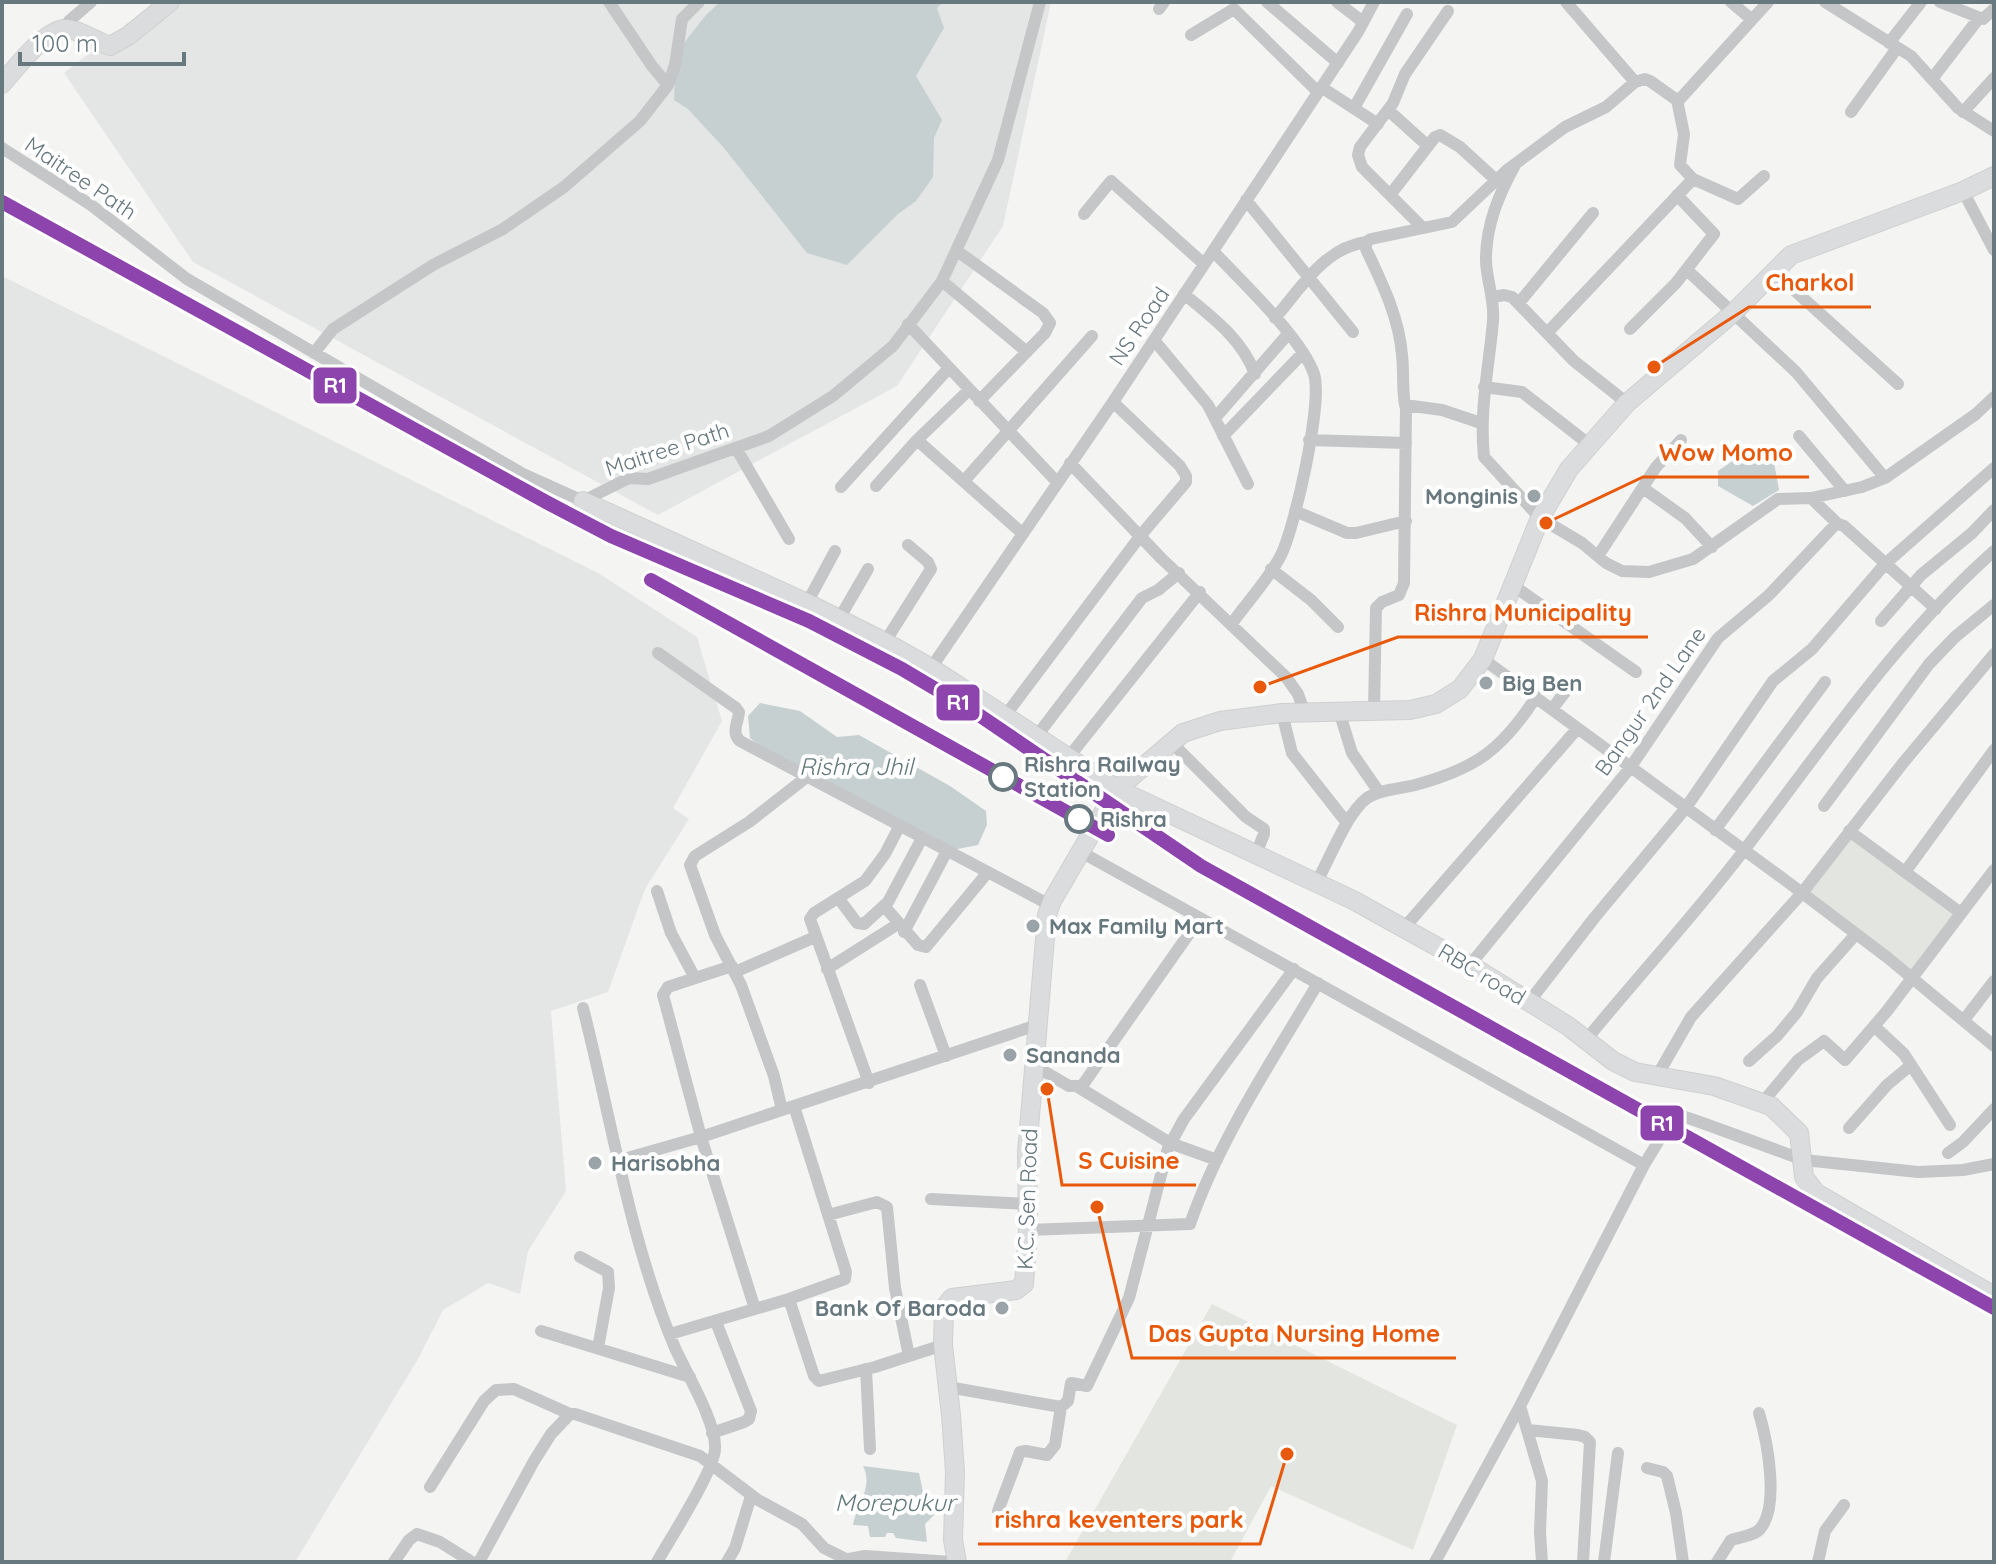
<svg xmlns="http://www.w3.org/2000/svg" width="1996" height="1564" font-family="Quicksand,sans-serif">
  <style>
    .built { fill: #e4e5e5 }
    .green { fill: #e3e5e0 }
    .water { fill: #c6d0d1 }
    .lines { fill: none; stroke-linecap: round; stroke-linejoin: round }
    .secondary-casing { stroke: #cfd0d0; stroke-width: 20 }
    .street { stroke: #c4c6c7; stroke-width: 12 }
    .secondary { stroke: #dbdcdd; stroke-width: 18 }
    .rail-1-casing { stroke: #fff; stroke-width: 20 }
    .rail-1 { stroke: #8e44ad; stroke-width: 14 }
    .poi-dot { fill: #99a3a8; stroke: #fff; stroke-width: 3 }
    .stop-dot { fill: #fff; stroke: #68787f; stroke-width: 4 }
    .labels { text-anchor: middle; stroke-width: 8; stroke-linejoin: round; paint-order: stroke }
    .street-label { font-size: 22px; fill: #68787f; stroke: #fff }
    .poi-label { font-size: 22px; font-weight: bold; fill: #68787f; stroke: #fff; text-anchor: start }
    .stop-label { font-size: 22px; font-weight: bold; fill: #68787f; stroke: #fff; text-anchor: start }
    .water-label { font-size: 24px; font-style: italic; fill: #63797b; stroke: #fff }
    .leader { fill: none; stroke: #e8590c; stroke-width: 3 }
    .callout-dot { fill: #e8590c; stroke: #fff; stroke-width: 3 }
    .callout-label { font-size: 24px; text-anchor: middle; font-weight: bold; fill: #e8590c; stroke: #fff; stroke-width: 8; stroke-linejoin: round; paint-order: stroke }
    .line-badge { stroke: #fff; stroke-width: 3 }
    .badge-label { font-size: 22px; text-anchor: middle; font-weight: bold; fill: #fff }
  </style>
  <rect width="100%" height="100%" fill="#f4f4f3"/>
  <path class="built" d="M155 2H1051L1003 226 897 386 658 515 193 262 64 73Z
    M2 276 598 573 697 637 722 721 673 808 689 819 645 889 608 992 551 1011 566 1191 528 1251 520 1294 488 1283 443 1310 418 1359 295 1562H2Z"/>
  <path class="green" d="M1849 831 1961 913 1911 977 1802 893Z
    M1212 1304 1457 1425 1413 1550 1271 1486 1230 1562H1065Z"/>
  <path class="water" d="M720 2H943L937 8 944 28 916 76 942 120 934 138 933 177 916 201 898 214 847 265 807 253 724 148 688 109 674 100 676 53 706 15Z
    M1751 448 1773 457 1779 490 1753 506 1718 486V471Z
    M760 703 800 711 837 737 859 735 950 786 986 811 987 825 978 845 947 851 762 748 750 738 748 716Z
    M863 1466 919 1473 927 1511 935 1514 925 1524 927 1542 896 1538 893 1533H887L885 1537H870L868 1526 853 1525C856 1506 874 1487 863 1466Z"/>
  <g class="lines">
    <defs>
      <path id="secondary" d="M2 84C15 69 48 25 69 29 82 32 97 41 110 46L128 36 170 2
        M583 501 807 603 885 642 931 668 1117 789 1353 900 1470 965 1568 1026 1613 1061 1635 1072 1714 1086 1771 1106 1799 1133 1804 1177 1816 1193 1994 1296
        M957 1562 953 1540 955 1472 951 1415 943 1345 944 1308 952 1298 1016 1290 1024 1284 1028 1230 1027 1152 1047 915 1052 901 1117 789 1183 733 1220 721 1282 713 1410 710 1436 704 1460 689 1483 659 1540 518 1569 469 1627 403 1733 313 1791 255 1963 191 1994 176"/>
    </defs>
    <use href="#secondary" class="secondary-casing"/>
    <path class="street" d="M609 2 652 66 668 85
      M1267 2 1338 63
      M1337 2 1363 22
      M1566 2 1635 82
      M1731 2 1751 19
      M1825 2 1911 56 1958 108 1994 131
      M1940 2 1983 19 1994 9
      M1159 9 1164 2
      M69 21 91 2
      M1191 35 1234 9 1318 92
      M1889 43 1921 2
      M1932 79 1979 18
      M1321 87 1378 124
      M1677 100 1684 134 1680 165 1693 179 1738 199 1764 176
      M1354 108 1407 14
      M1388 110 1428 146
      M1851 112 1897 48
      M1963 112 1994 78
      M2 148 91 205 187 279 523 474 583 501 629 478 648 479 769 436 833 396 893 346 942 281 998 160 1040 2
      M1515 165C1499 194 1486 225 1486 259 1486 280 1495 299 1493 321 1489 367 1479 411 1484 457L1540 518 1582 543 1606 563 1622 571 1649 572 1693 559 1778 499 1811 498 1862 487 1885 478 1976 414 1994 397
      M1963 191 1994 250
      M1390 195 1435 137 1440 135 1460 147 1496 180
      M1246 200 1353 332
      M1084 214 1111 181 1204 264
      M1422 227 1362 167 1358 155 1360 147 1393 103 1405 74 1448 11
      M957 251 1043 313 1050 323 1045 333 979 401
      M1213 251C1240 280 1302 338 1314 374 1323 402 1295 527 1281 555 1270 578 1246 603 1231 625
      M1687 270 1796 372 1885 478
      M1773 271 1898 384
      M942 281 1027 352
      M1184 294C1212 317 1242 339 1255 374
      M1493 297 1504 295 1512 297 1574 361 1627 403
      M1519 303 1593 213
      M1275 318C1301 288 1324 248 1366 242
      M908 324 1057 482
      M1630 329 1676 283 1714 234 1677 195
      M1547 333 1693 179
      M1154 340 1208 405 1248 484
      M314 353 333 329 433 265 503 229 564 187 640 121 668 85 675 65 682 19 699 2
      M1484 387 1522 392 1590 445
      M1215 418 1288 334
      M1481 423 1442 410 1405 405C1402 389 1404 372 1402 355 1399 317 1382 283 1366 249V242L1371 239 1452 222 1507 170 1565 127 1606 107 1635 82 1645 79 1650 81 1674 98 1680 99 1768 2
      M1223 436 1302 354
      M1799 436 1845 491
      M917 440 1022 533
      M1309 440 1406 443
      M736 448 789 539
      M1070 463 1161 558 1286 677 1298 694 1304 711
      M964 481 1092 336
      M876 486 917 440 969 390
      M841 487 948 369
      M1643 488 1685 518 1712 547
      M1811 498 1838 524
      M1295 511 1347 533H1356L1406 521
      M1598 556 1656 467 1681 440
      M1271 569 1311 600 1338 627
      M1511 584 1636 672
      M807 603 835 551
      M839 619 868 569
      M1881 621 1921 575 1972 533 1994 510
      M885 642 931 569 928 562 908 545
      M658 653 736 708 739 712C738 723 731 733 740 741L1050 905
      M1483 659 1785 880 1888 958 1994 1046
      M931 668 1113 402 1358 32 1374 2
      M1552 709 1569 687
      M1374 710 1376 608 1382 602 1399 595 1404 583 1406 407
      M1339 711 1352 753 1379 792
      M1282 713 1292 753 1347 823
      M1005 716 1141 535 1186 482V476L1180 466 1113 402
      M1036 737 1142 598 1158 590 1179 573
      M1170 741 1246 817 1264 829V834L1256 854
      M1068 758 1200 592
      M1824 806 1929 664 1955 637 1994 605
      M1715 830 1825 682
      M1849 831 1961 913
      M1081 852 1200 918
      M1905 872 1994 750
      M1316 883C1330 859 1346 814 1367 798 1380 789 1400 789 1415 785 1475 769 1502 750 1536 697
      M657 891 671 933 695 978
      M839 899 857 923 864 924 888 902 922 838
      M885 907 918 945 926 947 988 872
      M1404 928 1577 729
      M904 932 947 851
      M1470 965 1630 768 1718 638 1769 595 1834 526 1838 524 1844 526 1936 609
      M732 966 668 987 663 995 701 1137 755 1309
      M827 969 898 924
      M735 972 815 937
      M920 985 946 1056
      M1529 1002 1595 917 1685 809 1773 681 1812 649 1885 564 1994 468
      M583 1008C612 1121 629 1239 675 1348 686 1372 717 1424 715 1449 714 1471 670 1539 657 1562
      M1964 1020 1994 981
      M1874 1026 1904 1054 1950 1125
      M1586 1040C1638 976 1695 915 1745 849 1823 747 1897 637 1994 551
      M1749 1061 1777 1036 1797 1012 1817 978 1856 934
      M1033 1065 1069 1086H1082L1200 918 1644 1165
      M1657 1076 1691 1017 1802 893 1903 763 1994 654
      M869 1083 810 919 814 913 865 881 885 854 900 825
      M1078 1087 1170 1143 1217 1160
      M1762 1103 1798 1060 1824 1041 1845 1060 1887 1011 1994 870
      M782 1110 774 1076 741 985 715 935 690 865 695 856 749 822 808 776
      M1849 1128 1887 1085 1911 1065
      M1948 1153 1963 1142 1994 1109
      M617 1161 701 1137 1037 1025
      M931 1199 1028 1204
      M828 1215 877 1202 887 1207 895 1288 909 1356
      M1028 1230 1190 1224C1220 1138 1272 1061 1318 983
      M580 1257 608 1272 609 1288 598 1348
      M789 1299 814 1376 819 1381 875 1367 943 1345
      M541 1331 690 1377
      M670 1334 789 1299 845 1279 846 1272 794 1106
      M866 1369 870 1449
      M948 1387 1061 1407 1068 1401 1071 1383 1087 1386 1129 1298 1168 1148 1184 1119 1294 969
      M1520 1406 1542 1481 1540 1532 1542 1562
      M1528 1430 1578 1435 1585 1437 1590 1442 1583 1562
      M712 1433 744 1422 749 1419 751 1411 716 1322
      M1647 1468 1663 1472 1667 1476 1676 1513 1683 1562
      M430 1487 484 1401 496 1390 514 1389 570 1414
      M998 1511 1020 1452 1026 1451 1047 1455 1055 1445 1061 1407
      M849 1559 865 1556 951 1562
      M394 1562 409 1540 417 1534 440 1542 472 1562
      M479 1562 534 1461 551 1434 570 1414H575L700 1456 758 1500 802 1524 824 1548 852 1562
      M727 1562 735 1548 751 1496
      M1435 1562 1520 1406 1644 1165 1672 1119 1682 1116 1697 1121 1804 1160 1918 1172 1963 1170 1994 1164
      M1604 1562 1618 1453
      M1717 1562 1731 1540C1739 1537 1754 1536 1760 1529 1780 1506 1767 1440 1759 1413
      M1818 1562 1825 1531 1844 1505"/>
    <use href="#secondary" class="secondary"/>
    <defs>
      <path id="rail-1" d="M2 202 548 503 611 536 809 621 902 669 976 713 1201 866 1994 1308
        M651 580 1108 835"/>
    </defs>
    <use href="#rail-1" class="rail-1-casing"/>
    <use href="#rail-1" class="rail-1"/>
  </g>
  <g class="poi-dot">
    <circle cx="1534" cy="496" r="8"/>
    <circle cx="1486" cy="683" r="8"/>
    <circle cx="1033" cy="926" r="8"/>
    <circle cx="1010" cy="1055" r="8"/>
    <circle cx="595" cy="1163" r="8"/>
    <circle cx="1002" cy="1308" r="8"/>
  </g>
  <g class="stop-dot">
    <circle cx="1003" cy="777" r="13"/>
    <circle cx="1079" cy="819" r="13"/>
  </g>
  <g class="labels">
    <g class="street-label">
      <text transform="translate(81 178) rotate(34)" y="8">Maitree Path</text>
      <text transform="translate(1139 326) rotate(-56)" y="8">NS Road</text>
      <text transform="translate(667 449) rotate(-18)" y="8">Maitree Path</text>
      <text transform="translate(1650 701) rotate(-55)" y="8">Bangur 2nd Lane</text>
      <text transform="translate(1482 974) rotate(31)" y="8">RBC road</text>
      <text transform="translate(1027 1199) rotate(-88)" y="8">K.C. Sen Road</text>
    </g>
    <g class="poi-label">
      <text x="1518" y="504" text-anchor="end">Monginis</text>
      <text x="1502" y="691">Big Ben</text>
      <text x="1049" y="934">Max Family Mart</text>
      <text x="1026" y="1063">Sananda</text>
      <text x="611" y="1171">Harisobha</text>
      <text x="986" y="1316" text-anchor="end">Bank Of Baroda</text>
    </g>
    <g class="stop-label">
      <text x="1024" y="772">Rishra Railway<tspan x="1024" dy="25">Station</tspan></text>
      <text x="1100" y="827">Rishra</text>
    </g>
    <g class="water-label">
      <text x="856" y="775">Rishra Jhil</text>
      <text x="895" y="1511">Morepukur</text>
    </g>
  </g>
  <path class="leader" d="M1654 367L1749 307H1871M1546 523L1643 477H1809M1260 687L1398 637H1648M1047 1089L1062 1185H1196M1097 1207L1132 1358H1456M1287 1454L1260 1544H978"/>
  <g class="callout-dot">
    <circle cx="1654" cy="367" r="8"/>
    <circle cx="1546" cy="523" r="8"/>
    <circle cx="1260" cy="687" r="8"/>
    <circle cx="1047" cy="1089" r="8"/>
    <circle cx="1097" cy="1207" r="8"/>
    <circle cx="1287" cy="1454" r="8"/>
  </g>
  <g class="callout-label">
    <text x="1810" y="291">Charkol</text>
    <text x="1726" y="461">Wow Momo</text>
    <text x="1523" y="621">Rishra Municipality</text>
    <text x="1129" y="1169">S Cuisine</text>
    <text x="1294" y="1342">Das Gupta Nursing Home</text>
    <text x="1119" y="1528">rishra keventers park</text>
  </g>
  <g class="line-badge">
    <rect x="312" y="366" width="46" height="39" rx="8" fill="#8e44ad"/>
    <rect x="935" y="683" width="46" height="39" rx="8" fill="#8e44ad"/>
    <rect x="1639" y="1104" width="46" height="38" rx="8" fill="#8e44ad"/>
  </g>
  <g class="badge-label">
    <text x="335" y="393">R1</text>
    <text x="958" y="710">R1</text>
    <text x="1662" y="1131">R1</text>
  </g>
  <rect width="1996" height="1564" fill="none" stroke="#68787f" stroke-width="8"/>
  <path d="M20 52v12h164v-12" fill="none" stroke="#68787f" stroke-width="4"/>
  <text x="32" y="52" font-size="24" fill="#68787f" stroke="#ffffff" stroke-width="6" paint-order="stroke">100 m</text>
</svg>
